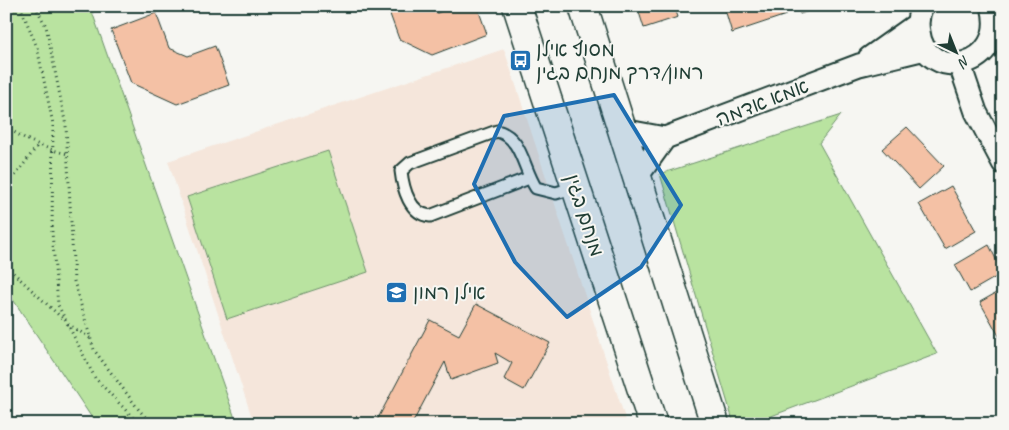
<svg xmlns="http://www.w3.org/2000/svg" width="1009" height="430" font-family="Caveat,'Playpen Sans Hebrew',sans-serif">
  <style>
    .built { fill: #f5e6db }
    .green { fill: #b9e3a0; stroke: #6c906a }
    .building { fill: #f4c1a5; stroke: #1f3d34 }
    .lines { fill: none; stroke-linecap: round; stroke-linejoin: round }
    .lane-casing { stroke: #1f3d34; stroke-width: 15 }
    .street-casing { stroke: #1f3d34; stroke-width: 25 }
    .secondary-casing { stroke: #1f3d34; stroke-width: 31 }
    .path { stroke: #1f3d34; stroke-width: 3; stroke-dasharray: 1 4; stroke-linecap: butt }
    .lane { stroke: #f6f6f2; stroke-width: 11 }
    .street { stroke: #f6f6f2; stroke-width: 21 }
    .secondary { stroke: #f6f6f2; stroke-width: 28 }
    .marked { fill: #1f6fb2; fill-opacity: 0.2; stroke: #1f6fb2; stroke-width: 4; stroke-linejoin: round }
    .labels { text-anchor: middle; stroke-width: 4; stroke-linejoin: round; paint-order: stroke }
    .poi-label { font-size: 20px; fill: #1f3d34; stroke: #f6f6f2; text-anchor: start }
    .street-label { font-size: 20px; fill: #1f3d34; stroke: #f6f6f2 }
  </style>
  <rect width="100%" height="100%" fill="#f6f6f2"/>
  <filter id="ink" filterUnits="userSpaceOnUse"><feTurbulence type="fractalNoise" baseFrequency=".02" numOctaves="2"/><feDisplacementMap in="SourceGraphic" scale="10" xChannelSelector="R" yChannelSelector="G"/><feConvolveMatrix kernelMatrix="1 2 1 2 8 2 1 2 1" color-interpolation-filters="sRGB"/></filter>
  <g filter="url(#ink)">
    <path class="built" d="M504 49 627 424H254L168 161Z"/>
    <path class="green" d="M6 6H90L237 424H96L14 301 6 293Z
      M841 115 819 143 937 354 750 424H734L660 174Z
      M328 151 368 272 227 319 187 197Z"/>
    <path class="building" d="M387 6H435L437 13 456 6H477L487 34 432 55 399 39Z
      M637 6H674L678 17 644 28Z
      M724 6H783L786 15 732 33Z
      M797 6H824L800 14Z
      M156 13 169 48 188 56 215 46 229 85 177 104 131 83 111 30Z
      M907 127 944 166 919 189 882 149Z
      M951 186 976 231 945 249 919 204Z
      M989 245 1003 273 970 292 955 265Z
      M1003 289V343L980 302Z
      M476 304 550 343 524 390 504 379 512 363 495 353 498 363 451 380 445 362 412 424H375L430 320 459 335Z
      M976 417 983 424H969Z"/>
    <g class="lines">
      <defs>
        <path id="lane" d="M529 178 430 216C410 214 403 189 401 171L410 163 497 131C522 137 523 169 536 188L556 193 576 187"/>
        <path id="street" d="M922 6C918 15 917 23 919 32 925 84 1009 70 992 6
          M869 58 917 24
          M960 65 976 112 1003 163
          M622 130 665 138 859 65 925 49
          M637 177 665 138"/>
        <path id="secondary" d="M517 6 653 424
          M583 6 715 424"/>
      </defs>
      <use href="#lane" class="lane-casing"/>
      <use href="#street" class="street-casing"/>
      <use href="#secondary" class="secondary-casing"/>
      <path class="path" d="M20 6 37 47 53 124 52 232 58 305 95 378 139 424
        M35 6 46 26 66 126 74 281 94 350 139 410 152 424
        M6 127C26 140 45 149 68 154
        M6 180 15 176 38 145
        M6 266 64 320
        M68 324 90 338"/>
      <use href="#lane" class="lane"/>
      <use href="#street" class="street"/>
      <use href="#secondary" class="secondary"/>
    </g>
  </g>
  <path class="marked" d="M614 95 681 205 641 267 567 317 515 262 474 184 504 116Z"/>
  <defs>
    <symbol id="bus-square" viewBox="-11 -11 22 22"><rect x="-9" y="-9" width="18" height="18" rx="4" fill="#1f6fb2" stroke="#f6f6f2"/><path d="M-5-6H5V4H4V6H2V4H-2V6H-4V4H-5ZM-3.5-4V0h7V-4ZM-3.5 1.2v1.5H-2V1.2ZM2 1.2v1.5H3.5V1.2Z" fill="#fff"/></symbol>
    <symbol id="school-square" viewBox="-11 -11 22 22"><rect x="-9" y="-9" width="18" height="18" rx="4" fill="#1f6fb2" stroke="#f6f6f2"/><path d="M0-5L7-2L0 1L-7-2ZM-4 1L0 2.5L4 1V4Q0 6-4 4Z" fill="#fff"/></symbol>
  </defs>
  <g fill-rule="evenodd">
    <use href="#bus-square" x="508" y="48" width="25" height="25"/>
    <use href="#school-square" x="384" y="280" width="25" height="25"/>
  </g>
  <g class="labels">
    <g class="poi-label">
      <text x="536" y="56">מסוף אילן<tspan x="536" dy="23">רמון/דרך מנחם בגין</tspan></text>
      <text x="413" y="299">אילן רמון</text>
    </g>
    <g class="street-label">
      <text transform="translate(762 102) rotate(-21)" y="7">אמא אדמה</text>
      <text transform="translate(585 215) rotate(72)" y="7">מנחם בגין</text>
    </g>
  </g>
  <rect width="1009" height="430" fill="none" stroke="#f6f6f2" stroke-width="25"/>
  <rect x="12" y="12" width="984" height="405" fill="none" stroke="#1f3d34" stroke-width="2" filter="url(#ink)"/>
  <g transform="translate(956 52) rotate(137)" stroke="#f6f6f2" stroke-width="4" paint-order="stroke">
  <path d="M0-4L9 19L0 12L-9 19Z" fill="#1f3d34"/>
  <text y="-8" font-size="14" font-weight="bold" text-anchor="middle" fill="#1f3d34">N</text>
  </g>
</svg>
